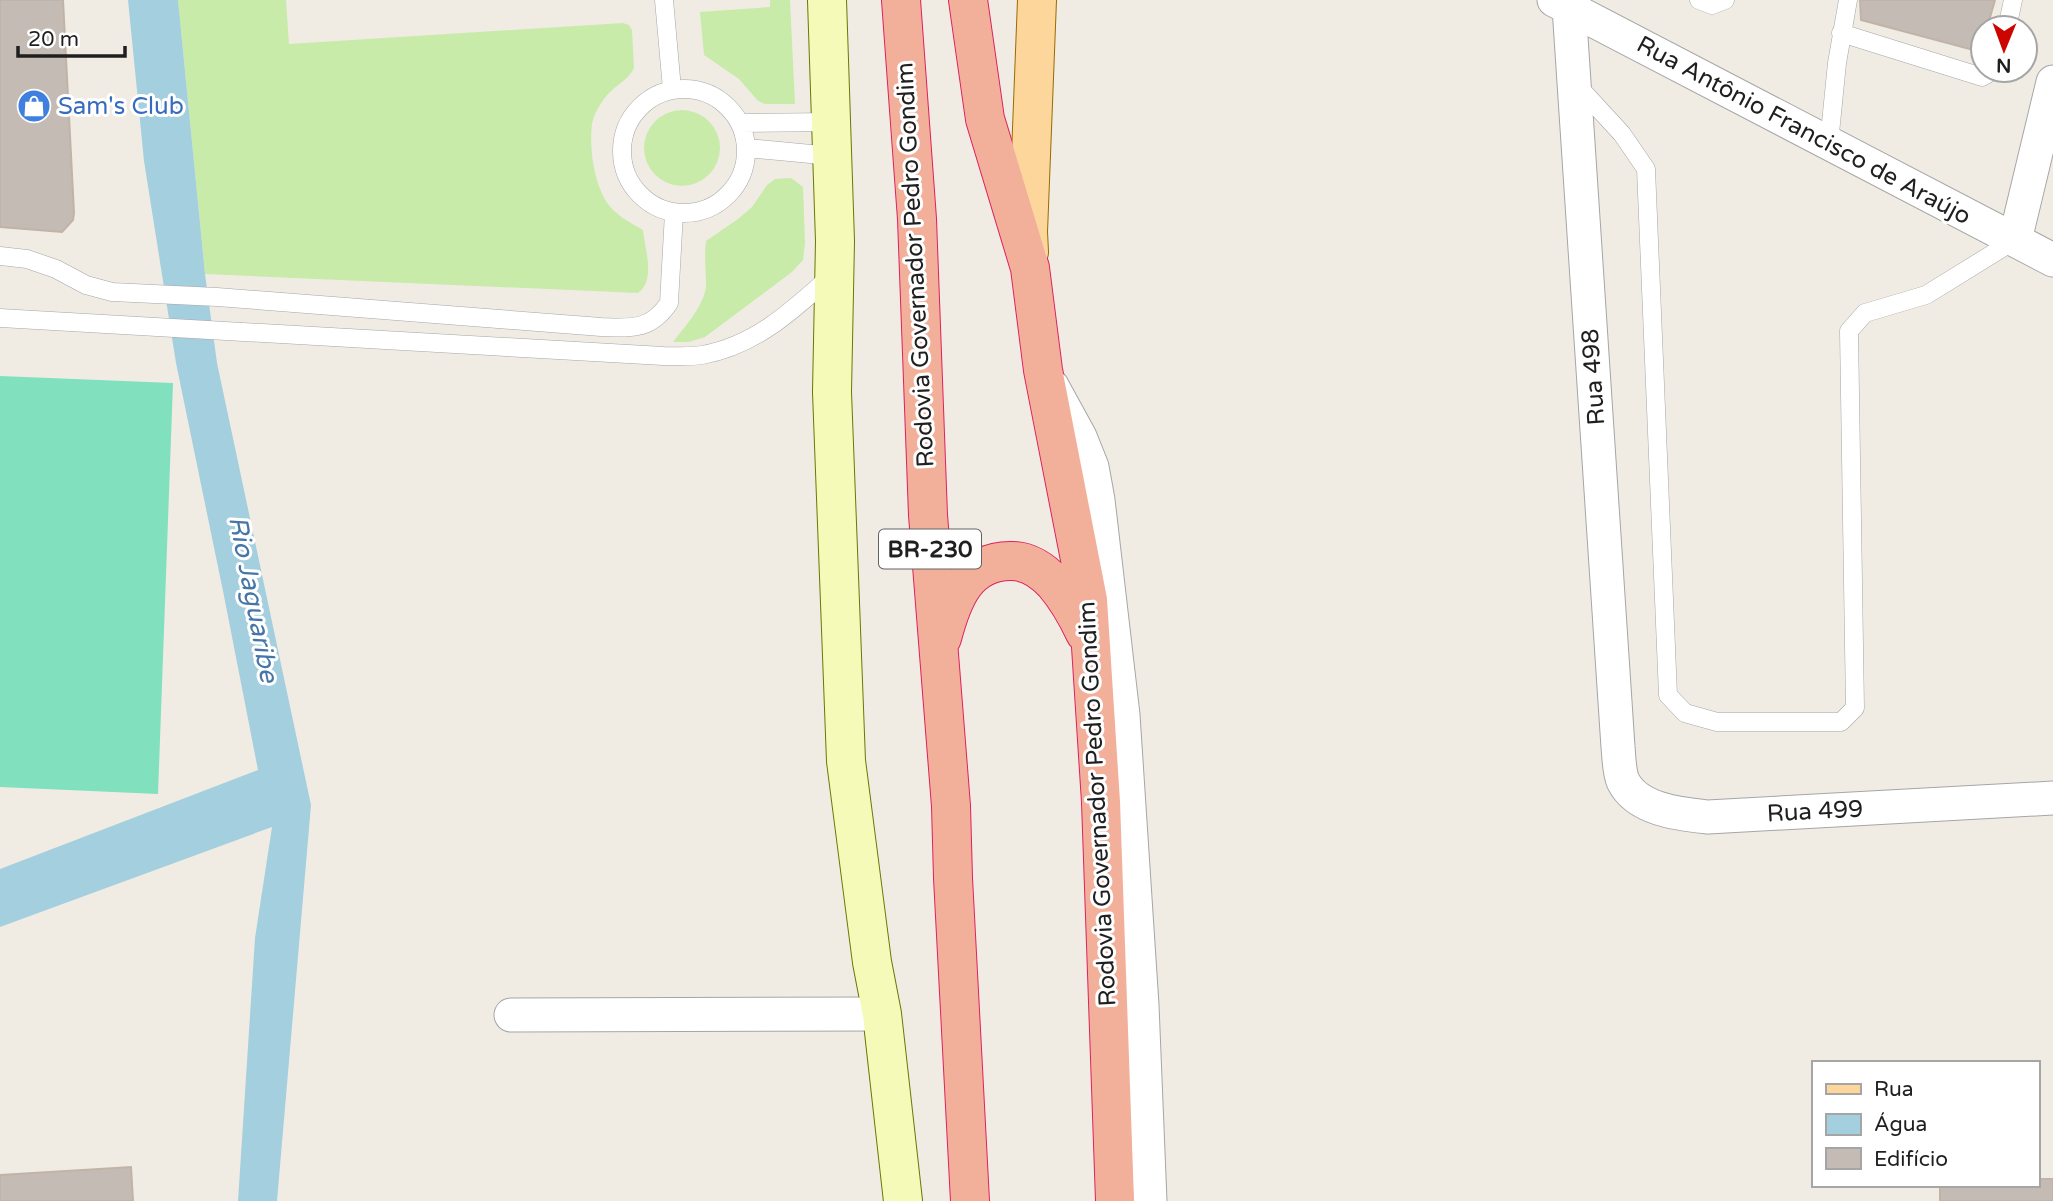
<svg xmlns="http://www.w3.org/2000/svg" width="2053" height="1201" font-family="'Varela Round',sans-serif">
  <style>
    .grass { fill: #c8ebaa }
    .pitch { fill: #81e0be }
    .water { fill: #a4cfde }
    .building { fill: #c4bcb4; stroke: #c2b3a7; stroke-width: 2 }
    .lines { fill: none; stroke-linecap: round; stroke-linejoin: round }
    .service-casing { stroke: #a6a6a6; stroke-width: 19 }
    .minor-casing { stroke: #a6a6a6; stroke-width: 35 }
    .secondary-casing { stroke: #687803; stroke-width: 40 }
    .primary-casing { stroke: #996a00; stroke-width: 40 }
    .trunk-casing { stroke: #de215d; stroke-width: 40 }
    .service { stroke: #fff; stroke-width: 18 }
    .minor { stroke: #fff; stroke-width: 33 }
    .secondary { stroke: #f5fab8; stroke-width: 38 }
    .primary { stroke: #fdd69c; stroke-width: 38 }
    .trunk { stroke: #f2b09b; stroke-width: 38 }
    .labels { text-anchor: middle; stroke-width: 6; stroke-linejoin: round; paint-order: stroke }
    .shield { fill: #fff; stroke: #626262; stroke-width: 2 }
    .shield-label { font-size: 23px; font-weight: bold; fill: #1f1f1f }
    .shop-label { font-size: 24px; fill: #366cbe; stroke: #fff; text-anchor: start }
    .street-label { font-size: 24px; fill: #1f1f1f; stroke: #fff }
    .water-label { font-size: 26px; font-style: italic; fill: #4675a8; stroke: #fff }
  </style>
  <rect width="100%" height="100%" fill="#f0ece4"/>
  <path class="grass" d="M178 0H286L289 44 623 23 629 25 632 30 634 68C629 80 612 87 604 99 599 106 594 114 592 124 589 148 594 184 608 204 617 216 631 223 643 230 645 250 656 280 638 293L205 274Z
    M770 0H790L795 104H765L758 101 739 79 704 55 700 12 770 7Z
    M644 148a38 38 0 1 1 76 0a38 38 0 1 1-76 0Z
    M791 178 803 187 805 243 803 260 792 272 705 337 689 342H673C685 326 705 305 706 285 706 270 704 256 706 241L738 219 752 207 767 185 775 179Z"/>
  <path class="pitch" d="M0 376 173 383 158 794 0 787Z"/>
  <path class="water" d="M128 0H178L205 274 217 363 311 805 277 1201H238L255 938 272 827 0 927V869L258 770 224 596 176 363 144 161Z"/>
  <path class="building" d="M0 0H63L74 213 73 220 62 232 0 227Z
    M1860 0H1995L1987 28H1983V44L1981 52 1861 20Z
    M131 1167 133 1201H0V1175Z
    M2037 1179H2053V1201H1940V1185H2037Z"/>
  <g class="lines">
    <defs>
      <path id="service" d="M664 0 672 89
        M1699 0 1712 5 1725 0
        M2007 28 2013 0
        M1841 33 1982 77 1994 70
        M1576 84 1622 134 1646 169 1668 695 1685 713 1717 722H1841L1855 708 1849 331 1865 313 1926 295 2015 240
        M622 151a62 62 0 1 1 124 0a62 62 0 1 1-124 0Z
        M740 123 831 122
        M1829 143 1837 63 1848 0
        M747 148 832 156
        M0 256 27 259 56 269 86 285 112 292 217 297 601 327C631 328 650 331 669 303L674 213
        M0 318 663 356C676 356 690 357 702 355 755 346 793 310 831 276"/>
      <path id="minor" d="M1554 0 2053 260
        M1569 7 1618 747C1619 757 1619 772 1623 781 1637 810 1680 814 1708 817L2053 798
        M2015 240 2053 82
        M1052 386 1080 437 1092 467 1098 500 1123 715 1142 1005 1150 1201
        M511 1015 882 1014"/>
      <path id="secondary" d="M827 0 835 241 832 392 846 761 872 962 882 1014 903 1201"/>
      <path id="primary" d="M1029 252 1028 232 1037 0"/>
      <path id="trunk" d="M901 0 917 219 928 515 951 806 953 878 970 1201
        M968 0 985 119 1030 268 1043 370 1088 600 1101 802 1115 1201
        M942 638C952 600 966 560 1012 561 1028 561 1043 571 1054 583 1067 598 1077 616 1085 633"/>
    </defs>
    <use href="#service" class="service-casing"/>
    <use href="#minor" class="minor-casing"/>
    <use href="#secondary" class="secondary-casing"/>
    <use href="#primary" class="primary-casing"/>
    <use href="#trunk" class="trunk-casing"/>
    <use href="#service" class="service"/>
    <use href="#minor" class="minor"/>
    <use href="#secondary" class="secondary"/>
    <use href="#primary" class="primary"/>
    <use href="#trunk" class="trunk"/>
  </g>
  <defs>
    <symbol id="shop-disc" viewBox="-11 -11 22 22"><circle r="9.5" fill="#3f7fe0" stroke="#fff"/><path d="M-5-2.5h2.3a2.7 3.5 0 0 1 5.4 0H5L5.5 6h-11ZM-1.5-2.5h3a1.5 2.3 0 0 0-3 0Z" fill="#fff"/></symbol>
  </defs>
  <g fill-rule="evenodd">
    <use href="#shop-disc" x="15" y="87" width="38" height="38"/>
  </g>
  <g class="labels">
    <rect class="shield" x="879" y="529.5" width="102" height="39" rx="5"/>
    <g class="shield-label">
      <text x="930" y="557">BR-230</text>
    </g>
    <g class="shop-label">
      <text x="58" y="114">Sam's Club</text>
    </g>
    <g class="street-label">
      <text transform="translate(1804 130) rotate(28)" y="8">Rua Antônio Francisco de Araújo</text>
      <text transform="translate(915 265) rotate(-93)" y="8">Rodovia Governador Pedro Gondim</text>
      <text transform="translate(1593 377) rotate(-94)" y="8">Rua 498</text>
      <text transform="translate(1097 804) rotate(-93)" y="8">Rodovia Governador Pedro Gondim</text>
      <text transform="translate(1815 811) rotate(-3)" y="8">Rua 499</text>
    </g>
    <g class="water-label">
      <text transform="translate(254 599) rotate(79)" y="9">Rio Jaguaribe</text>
    </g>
  </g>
  <rect x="1812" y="1061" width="228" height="126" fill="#ffffff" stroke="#a5a5a5" stroke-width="2"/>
  <rect x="1826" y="1084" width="35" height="10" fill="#fdd69c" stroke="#a5a5a5" stroke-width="2"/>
  <text x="1874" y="1096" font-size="21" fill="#1f1f1f">Rua</text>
  <rect x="1826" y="1114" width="35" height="21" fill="#a4cfde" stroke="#a5a5a5" stroke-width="2"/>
  <text x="1874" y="1131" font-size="21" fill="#1f1f1f">Água</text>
  <rect x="1826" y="1148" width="35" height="21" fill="#c4bcb4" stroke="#a5a5a5" stroke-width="2"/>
  <text x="1874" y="1166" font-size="21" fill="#1f1f1f">Edifício</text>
  <g transform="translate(2004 49) rotate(181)"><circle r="33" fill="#ffffff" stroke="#a5a5a5" stroke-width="2"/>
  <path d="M0-5L12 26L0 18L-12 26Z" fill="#cd0500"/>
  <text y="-10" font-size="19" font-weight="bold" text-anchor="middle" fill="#1f1f1f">N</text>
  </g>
  <path d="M18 46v10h107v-10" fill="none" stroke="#1f1f1f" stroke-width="3.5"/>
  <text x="28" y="46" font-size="21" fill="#1f1f1f" stroke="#ffffff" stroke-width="5" paint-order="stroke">20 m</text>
</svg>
